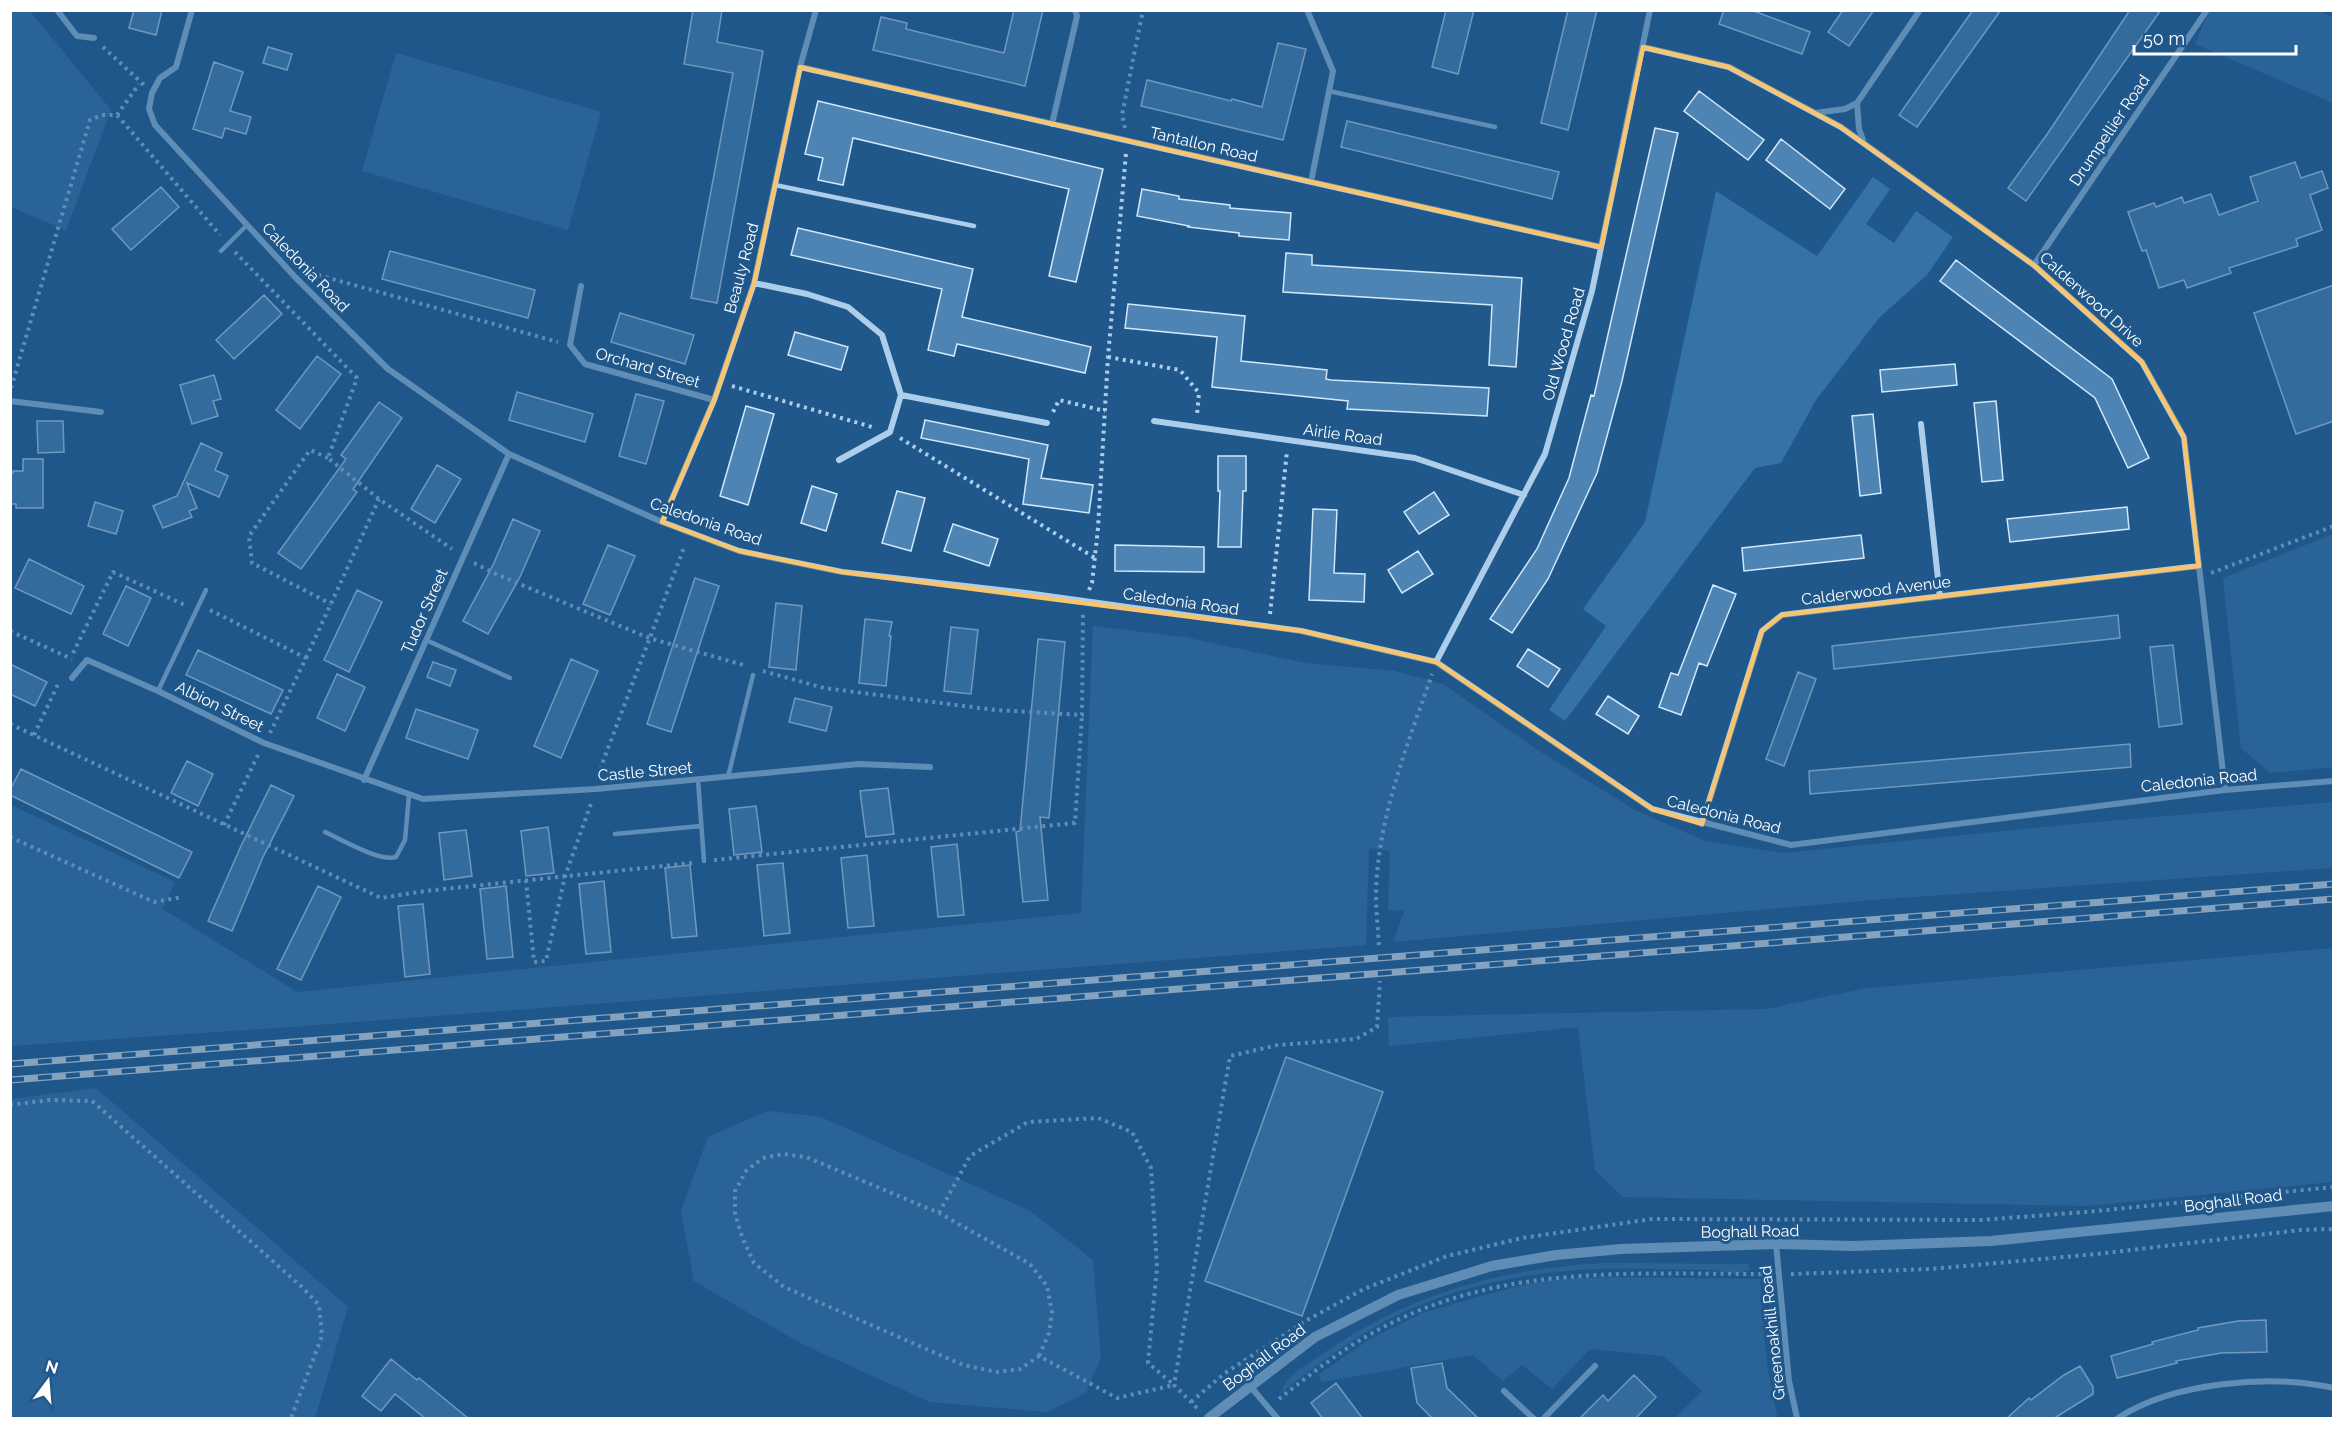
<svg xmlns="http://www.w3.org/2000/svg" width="2344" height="1429" font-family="Raleway,sans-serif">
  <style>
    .green { fill: #3472a8 }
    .building { fill: #4d84b4; stroke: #d2e7f8; stroke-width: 1.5 }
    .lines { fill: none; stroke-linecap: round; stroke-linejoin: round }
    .path { stroke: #adceeb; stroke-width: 4; stroke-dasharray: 3 4.5; stroke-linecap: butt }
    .service { stroke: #adceeb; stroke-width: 4.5 }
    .minor { stroke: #adceeb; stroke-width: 6 }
    .tertiary { stroke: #adceeb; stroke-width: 10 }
    .rail-casing { stroke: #fff; stroke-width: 7 }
    .rail { stroke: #20588b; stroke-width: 4.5; stroke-dasharray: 14; stroke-linecap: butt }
    .marked { fill: none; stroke: #f8c56e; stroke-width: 4.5; stroke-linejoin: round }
    .labels { text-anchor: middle; stroke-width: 6; stroke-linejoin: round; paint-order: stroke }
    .street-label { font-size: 16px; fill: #fff; stroke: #20588b }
  </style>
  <rect width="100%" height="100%" fill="#20588b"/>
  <path class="green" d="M10 11H30L111 110 66 230 11 207Z
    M2209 11H2320L2333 18V103L2195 44Z
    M396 53 601 112 568 230 362 171Z
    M1873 177 1890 189 1866 224 1894 243 1916 211 1953 237 1927 275 1879 318 1816 400 1781 463 1755 468 1565 721 1549 710 1606 626 1583 609 1645 522 1716 191 1817 256Z
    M2333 534V767L2270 773 2241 748 2223 578Z
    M1093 626 1184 637 1305 663 1395 671 1443 684 1539 751 1635 810 1705 841 1783 853 2074 824 2333 802V868L1884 899 1393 942 1405 910 1388 911 1390 851 1369 848 1366 945 290 1027 11 1046V805L175 882 163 909 297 992 1081 913Z
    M2333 948V1182L2087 1206 1623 1197 1595 1170 1578 1027 1389 1046 1388 1017 1766 1009 1869 988Z
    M96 1088 348 1307 315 1418H11V1099Z
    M768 1111 821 1117 1030 1211 1093 1260 1101 1357 1086 1393 1047 1412 930 1402 802 1344 694 1281 681 1211 708 1137Z
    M1608 1263 1749 1264V1270L1735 1274 1716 1270C1666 1270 1615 1266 1566 1271 1502 1277 1431 1294 1375 1327 1342 1346 1312 1369 1282 1392 1284 1376 1308 1364 1321 1355 1410 1294 1500 1268 1608 1263Z
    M1619 1277 1760 1279C1764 1326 1765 1373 1778 1418H1675L1702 1391 1664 1356 1590 1349 1552 1389 1522 1365 1503 1381 1473 1355 1322 1382 1318 1375 1370 1339 1425 1312 1518 1286 1557 1279Z"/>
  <path class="building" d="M134 10H162L156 35 129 28Z
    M693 10H722L717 42 763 51 717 303 691 298 733 73 684 64Z
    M1014 10H1043L1025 86 873 50 881 17 907 23 906 29 1004 53Z
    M1446 10H1474L1458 74 1432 67Z
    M1568 10H1597L1568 130 1541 123Z
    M1724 10H1751L1810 32 1802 54 1719 24Z
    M1843 10H1874L1849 46 1828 32Z
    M1973 10H2001L1917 127 1899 115Z
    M2130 10H2161L2026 201 2008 188 2048 133Z
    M1278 43 1306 49 1283 140 1141 106 1147 80 1231 101 1232 99 1262 107Z
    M268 47 292 54 287 70 263 63Z
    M214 62 243 72 230 111 251 117 246 134 225 128 222 138 193 129Z
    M1699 91 1764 140 1748 160 1684 111Z
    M818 101 1103 169 1076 282 1049 276 1069 189 853 138 843 185 818 180 823 158 805 154Z
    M1347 121 1559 172 1552 199 1341 147Z
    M1655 128 1678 133 1622 381 1597 473 1548 579 1512 633 1490 619 1537 549 1569 478 1591 395 1594 396Z
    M1781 139 1845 189 1830 209 1766 160Z
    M2295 162 2301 178 2322 171 2328 188 2310 195 2322 230 2296 239 2298 246 2229 268 2231 273 2187 288 2184 280 2159 288 2146 250 2142 251 2128 212 2154 203 2156 207 2182 197 2184 203 2211 194 2219 215 2258 201 2250 177Z
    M161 187 179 207 131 250 112 229Z
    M1142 189 1179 196V199L1230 205V208L1291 213 1289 240 1239 236V233L1188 227 1189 226 1137 216Z
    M798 228 973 269 962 317 1091 347 1085 373 957 344 954 356 928 350 942 289 791 255Z
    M390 251 535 290 528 318 382 279Z
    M1286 253 1312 255V265L1522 278 1516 367 1489 365 1492 305 1283 292Z
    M1956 260 2112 379 2149 458 2128 468 2095 398 1940 281Z
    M2334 285V421L2296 434 2254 313Z
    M264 295 282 314 234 359 216 340Z
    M1128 304 1245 316 1241 361 1327 370 1326 379 1331 380 1489 388 1487 416 1347 409 1348 401 1212 387 1217 337 1125 328Z
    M620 313 694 335 685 364 611 342Z
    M795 332 848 347 841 370 788 355Z
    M317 356 341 374 300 429 276 410Z
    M1955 364 1957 385 1882 392 1880 370Z
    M214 375 221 399 213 401 218 416 192 424 180 385Z
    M517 392 593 414 585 442 509 420Z
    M636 394 664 401 646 464 619 456Z
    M1996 401 2003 480 1982 482 1974 403Z
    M379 402 402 418 353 489 357 492 301 569 278 553 346 459 341 455Z
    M746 406 774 414 748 505 720 496Z
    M1873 414 1881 493 1860 496 1852 416Z
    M925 420 1048 445 1041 478 1093 485 1089 513 1023 504 1029 459 921 438Z
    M37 421H63L64 452 38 453Z
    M201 443 222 453 215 470 228 476 219 497 187 483 197 508 189 511 192 517 163 528 153 506 177 496Z
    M1218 456H1246V491H1243L1241 547H1218L1220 491H1218Z
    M23 459H43V508H16V504H10V473H13V471H23Z
    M437 465 461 479 435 523 411 509Z
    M812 486 837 494 826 531 801 523Z
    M897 491 925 498 911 551 882 543Z
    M1434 492 1449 515 1419 534 1404 512Z
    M95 502 123 511 116 534 88 526Z
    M2127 507 2129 529 2010 542 2007 519Z
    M1313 509 1337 510 1334 573 1365 574 1364 602 1309 600Z
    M513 519 540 531 520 577 488 634 463 621 493 565Z
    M953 524 998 539 989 566 944 551Z
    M1861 535 1864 558 1744 571 1742 548Z
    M608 545 635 556 610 615 583 604Z
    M1115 545 1204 547V572L1115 571Z
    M1418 551 1433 574 1402 593 1388 570Z
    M29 559 84 586 71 614 15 588Z
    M695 578 719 586 671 732 647 724Z
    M1713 585 1736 594 1707 666 1699 663 1681 715 1659 707 1671 673 1678 675Z
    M126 586 151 598 128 646 103 634Z
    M357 590 382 602 349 672 324 660Z
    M776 603 802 606 796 670 769 667Z
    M2118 615 2120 638 1834 669 1832 646Z
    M865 619 892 622 889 636H891L886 686 859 683Z
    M951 627 978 630 971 694 944 691Z
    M1038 639 1065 642 1049 818 1040 817 1048 900 1023 902 1016 832 1020 831Z
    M2173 645 2182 724 2159 727 2150 647Z
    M1528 649 1560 669 1548 687 1517 666Z
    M198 650 283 690 271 714 186 675Z
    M571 659 598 671 561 758 534 746Z
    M433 662 456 670 450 686 427 677Z
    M10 664 47 682 35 706 10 694Z
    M1798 672 1816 679 1784 766 1766 759Z
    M337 674 365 687 345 731 317 718Z
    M1608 696 1639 716 1628 734 1596 714Z
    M795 698 832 707 826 731 789 722Z
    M416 709 478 730 468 759 406 738Z
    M2130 744 2131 767 1810 794 1809 771Z
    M187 761 213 774 198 806 171 793Z
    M21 769 192 852 179 878 10 795V790Z
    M271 785 294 796 263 857 232 931 208 921 241 846Z
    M888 788 894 834 866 837 860 791Z
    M756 806 762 852 734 855 729 809Z
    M548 827 554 873 526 876 521 831Z
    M466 830 472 876 444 880 439 833Z
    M957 844 964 915 938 917 931 847Z
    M867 855 874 926 848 928 841 858Z
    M783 863 790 933 764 936 757 865Z
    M690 865 697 936 672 938 665 868Z
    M604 881 611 952 586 954 579 884Z
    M318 886 341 897 301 980 277 969Z
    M506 886 513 957 487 959 480 889Z
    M423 904 430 974 405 977 398 906Z
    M1286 1057 1383 1092 1302 1316 1205 1281Z
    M2266 1320 2267 1352 2221 1353 2176 1361 2177 1363 2117 1378 2111 1356 2153 1344 2152 1342 2198 1330V1328L2238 1321Z
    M391 1359 417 1380 419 1378 469 1419H426L395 1394 381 1411 362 1396Z
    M1442 1363 1447 1388 1479 1419H1433L1417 1403 1411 1368Z
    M2080 1366 2093 1387V1394L2053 1419H2006L2029 1398 2031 1400 2064 1375Z
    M1634 1375 1656 1397 1635 1419H1579L1603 1395 1608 1401Z
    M1336 1383 1363 1419H1323L1311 1403Z"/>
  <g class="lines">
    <path class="path" d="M103 47 144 85
      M117 115 139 84
      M1125 128 1122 115 1143 10
      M235 252 357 378 328 458 379 499 452 549
      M311 273 558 342
      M1108 357 1180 370 1199 393 1197 415
      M732 386 872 427
      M11 388 90 120 102 115H117L220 235
      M1053 412 1059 400 1105 411
      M900 438 1095 558
      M328 458 310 450 249 536 252 563 331 604
      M474 563 498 575 649 638 747 666
      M2211 573 2334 526
      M1089 590 1092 583 1098 528 1108 357 1126 153
      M210 610 306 658 270 733
      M1270 614 1287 451
      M10 631 72 659
      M73 653 113 572 185 605
      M306 658 379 499
      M763 671 824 688 995 710 1082 715 1083 614
      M10 724 381 898 425 891 692 863
      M34 735 59 682
      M599 777 602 764 685 545
      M224 825 258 755
      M10 837 154 902 183 897
      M714 860 1075 823 1082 715
      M526 880 534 962 546 961 565 876 592 801
      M1379 945C1378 929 1376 912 1376 895 1377 819 1408 744 1432 674
      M10 1105 50 1100 92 1101 302 1287 319 1305 322 1336 291 1418
      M939 1213 970 1156 1028 1122 1098 1118 1132 1132 1151 1168 1157 1267 1148 1363 1173 1384
      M1791 1274 1931 1269 2097 1254 2300 1230 2334 1229
      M1039 1356 1049 1333 1052 1312 1047 1286 1030 1264 939 1213 806 1157 783 1154 763 1158 746 1171 735 1191V1214L742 1237 754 1263 784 1287 963 1365 997 1372 1020 1369 1039 1356 1117 1398 1174 1385
      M1279 1399C1307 1377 1336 1354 1367 1336 1493 1263 1626 1274 1765 1274
      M1191 1402 1225 1373 1309 1319 1364 1289 1447 1256 1522 1238 1652 1219 1981 1220 2086 1212 2334 1187
      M1197 1408 1174 1385 1230 1056 1278 1045 1356 1039 1377 1027 1380 981"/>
    <path class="service" d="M1329 91 1495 127
      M775 185 974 226
      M221 251 247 225
      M426 640 510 678
      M158 691 206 590
      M728 777 753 675
      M698 780 704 861
      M325 832C342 840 380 862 396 857L405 840 409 795
      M615 834 701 826"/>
    <path class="minor" d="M57 10 77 36 94 38
      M192 10 176 67 160 78 152 93 149 109 155 125 296 278 388 369 509 454 662 522 739 551 842 572 1026 593 1301 631 1436 662 1652 809 1791 845 2225 790 2334 781
      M1307 10 1333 71 1311 182
      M1643 47 1729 67 1841 127 2034 265 2142 362 2184 437 2225 790
      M800 67 1601 247
      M1857 103 1859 129 1864 143
      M1815 113 1845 109 1857 103 1920 10
      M1052 124 1077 16 1075 10
      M2034 265 2207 10
      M754 283 807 294 848 307 882 335 901 395 1047 423
      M581 286 570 345 585 364 714 400
      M10 401 101 412
      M1154 421 1415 458 1524 495
      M1921 424 1940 597
      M839 460 890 432 901 395
      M662 522 714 400 754 283 800 67 816 10
      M1436 662 1545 454 1592 291 1650 10
      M72 678 87 660 158 691 264 743 423 799 596 789 859 764 930 767
      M364 780 509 454
      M1702 824 1762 631 1782 615 2199 566
      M1776 1244 1789 1381 1797 1418
      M1250 1386 1277 1418
      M1504 1391 1533 1418
      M1544 1418 1595 1366
      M2118 1418C2173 1382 2270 1374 2334 1388"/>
    <path class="tertiary" d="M1209 1418 1315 1337 1398 1295 1492 1266 1556 1255 1621 1249 1776 1244 1853 1246 1991 1241 2334 1206"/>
    <defs>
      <path id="rail" d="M10 1064 2334 884
        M10 1080 2334 899"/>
    </defs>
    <use href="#rail" class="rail-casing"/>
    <use href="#rail" class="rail"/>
  </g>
  <path d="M0 0H2344V1429H0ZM1643 47 1729 67 1841 127 2034 265 2142 362 2184 437 2199 566 1782 615 1762 631 1702 824 1652 809 1436 662 1301 631 842 572 739 551 662 522 714 400 754 283 800 67 1601 247Z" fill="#20588b" fill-opacity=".55" fill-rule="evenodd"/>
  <path class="marked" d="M1643 47 1729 67 1841 127 2034 265 2142 362 2184 437 2199 566 1782 615 1762 631 1702 824 1652 809 1436 662 1301 631 842 572 739 551 662 522 714 400 754 283 800 67 1601 247Z"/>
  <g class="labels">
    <g class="street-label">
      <text transform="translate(2109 130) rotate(-56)" y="6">Drumpellier Road</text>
      <text transform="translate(1204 144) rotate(13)" y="6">Tantallon Road</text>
      <text transform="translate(306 267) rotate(46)" y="6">Caledonia Road</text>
      <text transform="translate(741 268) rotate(-75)" y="6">Beauly Road</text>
      <text transform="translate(2092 299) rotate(42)" y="6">Calderwood Drive</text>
      <text transform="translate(1563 344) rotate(-74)" y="6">Old Wood Road</text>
      <text transform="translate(648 367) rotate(16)" y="6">Orchard Street</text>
      <text transform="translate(1343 434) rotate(8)" y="6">Airlie Road</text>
      <text transform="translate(706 521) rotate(19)" y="6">Caledonia Road</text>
      <text transform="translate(1876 590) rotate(-7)" y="6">Calderwood Avenue</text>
      <text transform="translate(1181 601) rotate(8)" y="6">Caledonia Road</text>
      <text transform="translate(424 611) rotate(-66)" y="6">Tudor Street</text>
      <text transform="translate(220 706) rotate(26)" y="6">Albion Street</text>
      <text transform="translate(645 771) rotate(-5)" y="6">Castle Street</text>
      <text transform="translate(2199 780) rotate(-6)" y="6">Caledonia Road</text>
      <text transform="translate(1724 814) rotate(14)" y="6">Caledonia Road</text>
      <text transform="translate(2233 1200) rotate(-7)" y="6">Boghall Road</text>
      <text transform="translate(1750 1231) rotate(-1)" y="6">Boghall Road</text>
      <text transform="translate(1772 1333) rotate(-96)" y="6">Greenoakhill Road</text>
      <text transform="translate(1264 1357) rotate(-37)" y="6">Boghall Road</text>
    </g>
  </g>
  <rect width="2344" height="1429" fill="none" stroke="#ffffff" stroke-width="24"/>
  <g transform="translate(48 1381) rotate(16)" stroke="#20588b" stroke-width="4.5" paint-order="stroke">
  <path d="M0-4.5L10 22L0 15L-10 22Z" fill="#ffffff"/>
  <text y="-9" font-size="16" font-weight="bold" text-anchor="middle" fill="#ffffff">N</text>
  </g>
  <path d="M2134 45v9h162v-9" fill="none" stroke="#ffffff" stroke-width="3"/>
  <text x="2143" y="45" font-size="18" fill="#ffffff" stroke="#20588b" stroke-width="4.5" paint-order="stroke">50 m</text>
</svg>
